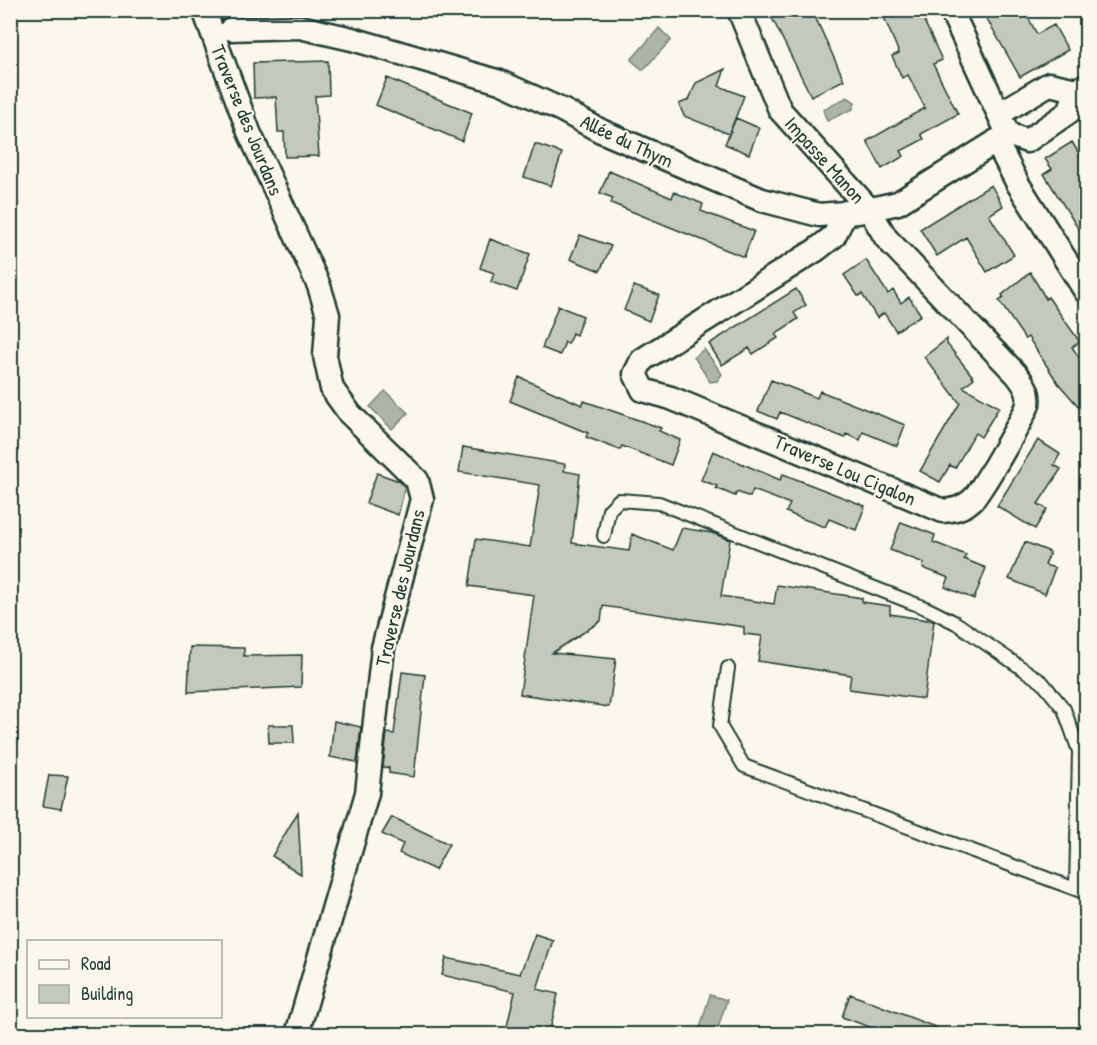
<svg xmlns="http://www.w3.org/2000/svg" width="1097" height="1045" font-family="'Patrick Hand',sans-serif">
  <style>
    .water { fill: #adb4aa; stroke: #74847b; stroke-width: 1.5 }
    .building { fill: #c4c9be; stroke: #1f3d34; stroke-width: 1.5 }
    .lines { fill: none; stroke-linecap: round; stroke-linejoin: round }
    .service-casing { stroke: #1f3d34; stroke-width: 16 }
    .minor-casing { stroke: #1f3d34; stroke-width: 27 }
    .service { stroke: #fbf7ec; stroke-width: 12 }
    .minor { stroke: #fbf7ec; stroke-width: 22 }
    .labels { text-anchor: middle; stroke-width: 4.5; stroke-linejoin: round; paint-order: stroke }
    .street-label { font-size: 20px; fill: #1f3d34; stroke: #fbf7ec }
  </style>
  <rect width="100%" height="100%" fill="#fbf7ec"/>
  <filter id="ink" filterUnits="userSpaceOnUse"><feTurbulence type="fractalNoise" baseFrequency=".0167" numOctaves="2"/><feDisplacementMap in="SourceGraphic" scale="12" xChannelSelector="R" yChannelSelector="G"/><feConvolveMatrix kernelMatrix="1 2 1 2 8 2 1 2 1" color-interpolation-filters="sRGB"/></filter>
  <g filter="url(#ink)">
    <path class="water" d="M659 28 671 40 643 70 631 60Z
      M847 97 855 102 853 109 827 121 823 110Z
      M704 349 722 374 717 381 710 382 694 357Z
      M385 391 408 413 392 429 370 407Z
      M710 995 727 1000 716 1034H698Z"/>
    <path class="building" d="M768 10H812L844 80 811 96Z
      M881 10H919L942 60 933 64 958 114 921 134 924 139 901 151 904 156 882 169 867 141 925 108 908 75 902 78 892 56 899 53Z
      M982 10H1024L1037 34 1054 25 1068 50 1020 77Z
      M328 61 329 95 315 96 319 156 285 157 284 132H278L276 97 254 98 253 63Z
      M725 69 719 86 744 96 729 134 684 116 679 104 689 100 696 83Z
      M387 78 472 113 462 141 376 105Z
      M736 118 759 128 749 154 725 144Z
      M1072 142 1086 165V241L1044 174 1052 169 1045 159Z
      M535 144 562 153 551 186 524 177Z
      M609 171 672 198 674 192 703 204 701 211 754 231 744 257 611 203 613 198 600 193Z
      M991 185 1003 206 989 215 1014 255 987 272 966 237 937 256 920 229Z
      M580 235 611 246 600 271 570 259Z
      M490 239 530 254 517 291 491 282 494 273 480 268Z
      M866 260 888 294 893 290 901 303 909 297 921 315 896 331 884 313 877 318 862 294 858 296 844 275Z
      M1030 272 1046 299 1048 297 1080 342 1072 347 1086 368V415L1058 383 1028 337 1025 339 999 301 1004 298 1002 295Z
      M634 286 659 295 649 321 624 310Z
      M796 289 806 305 794 313 798 319 775 334 778 338 753 354 749 348 722 365 709 344Z
      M558 306 583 316 576 335 572 333 568 344 565 342 560 355 542 348Z
      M947 339V344L974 378 963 387 999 407 981 437 975 433 955 468 950 465 940 482 920 471 960 403 924 357Z
      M519 377 582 405 584 401 661 428 659 431 680 440 671 465 622 446 620 450 586 437 588 433 510 401Z
      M771 380 817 398 820 391 905 425 897 446 863 432 860 440 846 434 845 438 780 412 777 419 758 411Z
      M1038 440 1060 454 1054 465 1061 469 1038 504 1047 509 1035 529 997 506Z
      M463 447 565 464 564 471 580 474 572 543 629 551 632 534 673 550 682 528 712 533 730 540 721 596 774 604 777 585 862 598V602L890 606V614L934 621 924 699 849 689 851 675 758 661 762 636 744 634V627L603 606 601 621 552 653 616 659 609 707 520 694 534 595 469 586 476 539 530 547 540 485 459 472Z
      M713 451 780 480 783 474 865 506 856 530 829 519 825 527 798 517 786 512 790 504 753 490 750 497 737 492 735 496 716 488 717 486 701 480Z
      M377 473 399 481 405 487 398 515 366 503Z
      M901 522 935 535 933 542 966 555 964 559 986 568 974 599 945 587 949 578 923 568 924 563 890 550Z
      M1025 542 1050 552 1045 565 1055 568 1045 594 1009 579Z
      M190 647 244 648V656L302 655 301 687 188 692Z
      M402 672 425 675 414 777 389 773V768L383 767 387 733 394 734Z
      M334 721 361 727 357 762 330 757Z
      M268 725H293L294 743H269Z
      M49 775 68 776 61 809 43 806Z
      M298 812 300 851 301 874 272 856Z
      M392 817 449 844 435 870 399 853 403 844 382 834Z
      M535 934 553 940 537 989 558 994 549 1035H505L515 992 442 975 446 958 520 974Z
      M850 994 948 1032V1035H892L842 1017Z"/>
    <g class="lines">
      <defs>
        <path id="service" d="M604 536 609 510 619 500 659 503 928 609 956 623 1042 682 1064 709 1079 751 1076 889
          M728 668 720 726 744 766 1086 893"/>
        <path id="minor" d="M204 10 249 132 319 286 328 315 325 356 332 389 350 414 417 480 422 499 383 648 367 793 297 1034
          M739 10 780 110 869 209 886 238 1017 375C1024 384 1030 392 1028 404 1026 414 980 493 972 500 963 508 954 510 943 511L671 398 643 390 635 374 642 360 816 250 834 236 846 212
          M951 10 1008 134 1027 141 1069 112 1077 90 1086 85
          M231 29 300 27 352 39 500 82 562 110 601 131 762 200 819 215 858 212 898 203 1008 134
          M999 114 1049 84 1077 90
          M996 141 1018 184 1086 292"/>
      </defs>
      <use href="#service" class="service-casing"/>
      <use href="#minor" class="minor-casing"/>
      <use href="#service" class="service"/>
      <use href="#minor" class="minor"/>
    </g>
  </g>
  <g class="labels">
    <g class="street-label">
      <text transform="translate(247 120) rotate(68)" y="7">Traverse des Jourdans</text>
      <text transform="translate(627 141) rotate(25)" y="7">Allée du Thym</text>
      <text transform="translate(825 160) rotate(48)" y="7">Impasse Manon</text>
      <text transform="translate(845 470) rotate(23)" y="7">Traverse Lou Cigalon</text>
      <text transform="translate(400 588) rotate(-77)" y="7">Traverse des Jourdans</text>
    </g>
  </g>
  <rect width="1097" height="1045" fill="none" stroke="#fbf7ec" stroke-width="36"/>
  <rect x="18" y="18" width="1061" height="1009" fill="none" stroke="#1f3d34" stroke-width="2" filter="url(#ink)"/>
  <rect x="27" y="940" width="195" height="78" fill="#fbf7ec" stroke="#a3ada2" stroke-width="1.5"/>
  <rect x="39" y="960" width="30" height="9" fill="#fbf7ec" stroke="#a3ada2" stroke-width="1.5"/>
  <text x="81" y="970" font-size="18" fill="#1f3d34">Road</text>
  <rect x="39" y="985" width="30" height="18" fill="#c4c9be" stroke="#a3ada2" stroke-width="1.5"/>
  <text x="81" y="1000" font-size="18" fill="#1f3d34">Building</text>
</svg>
